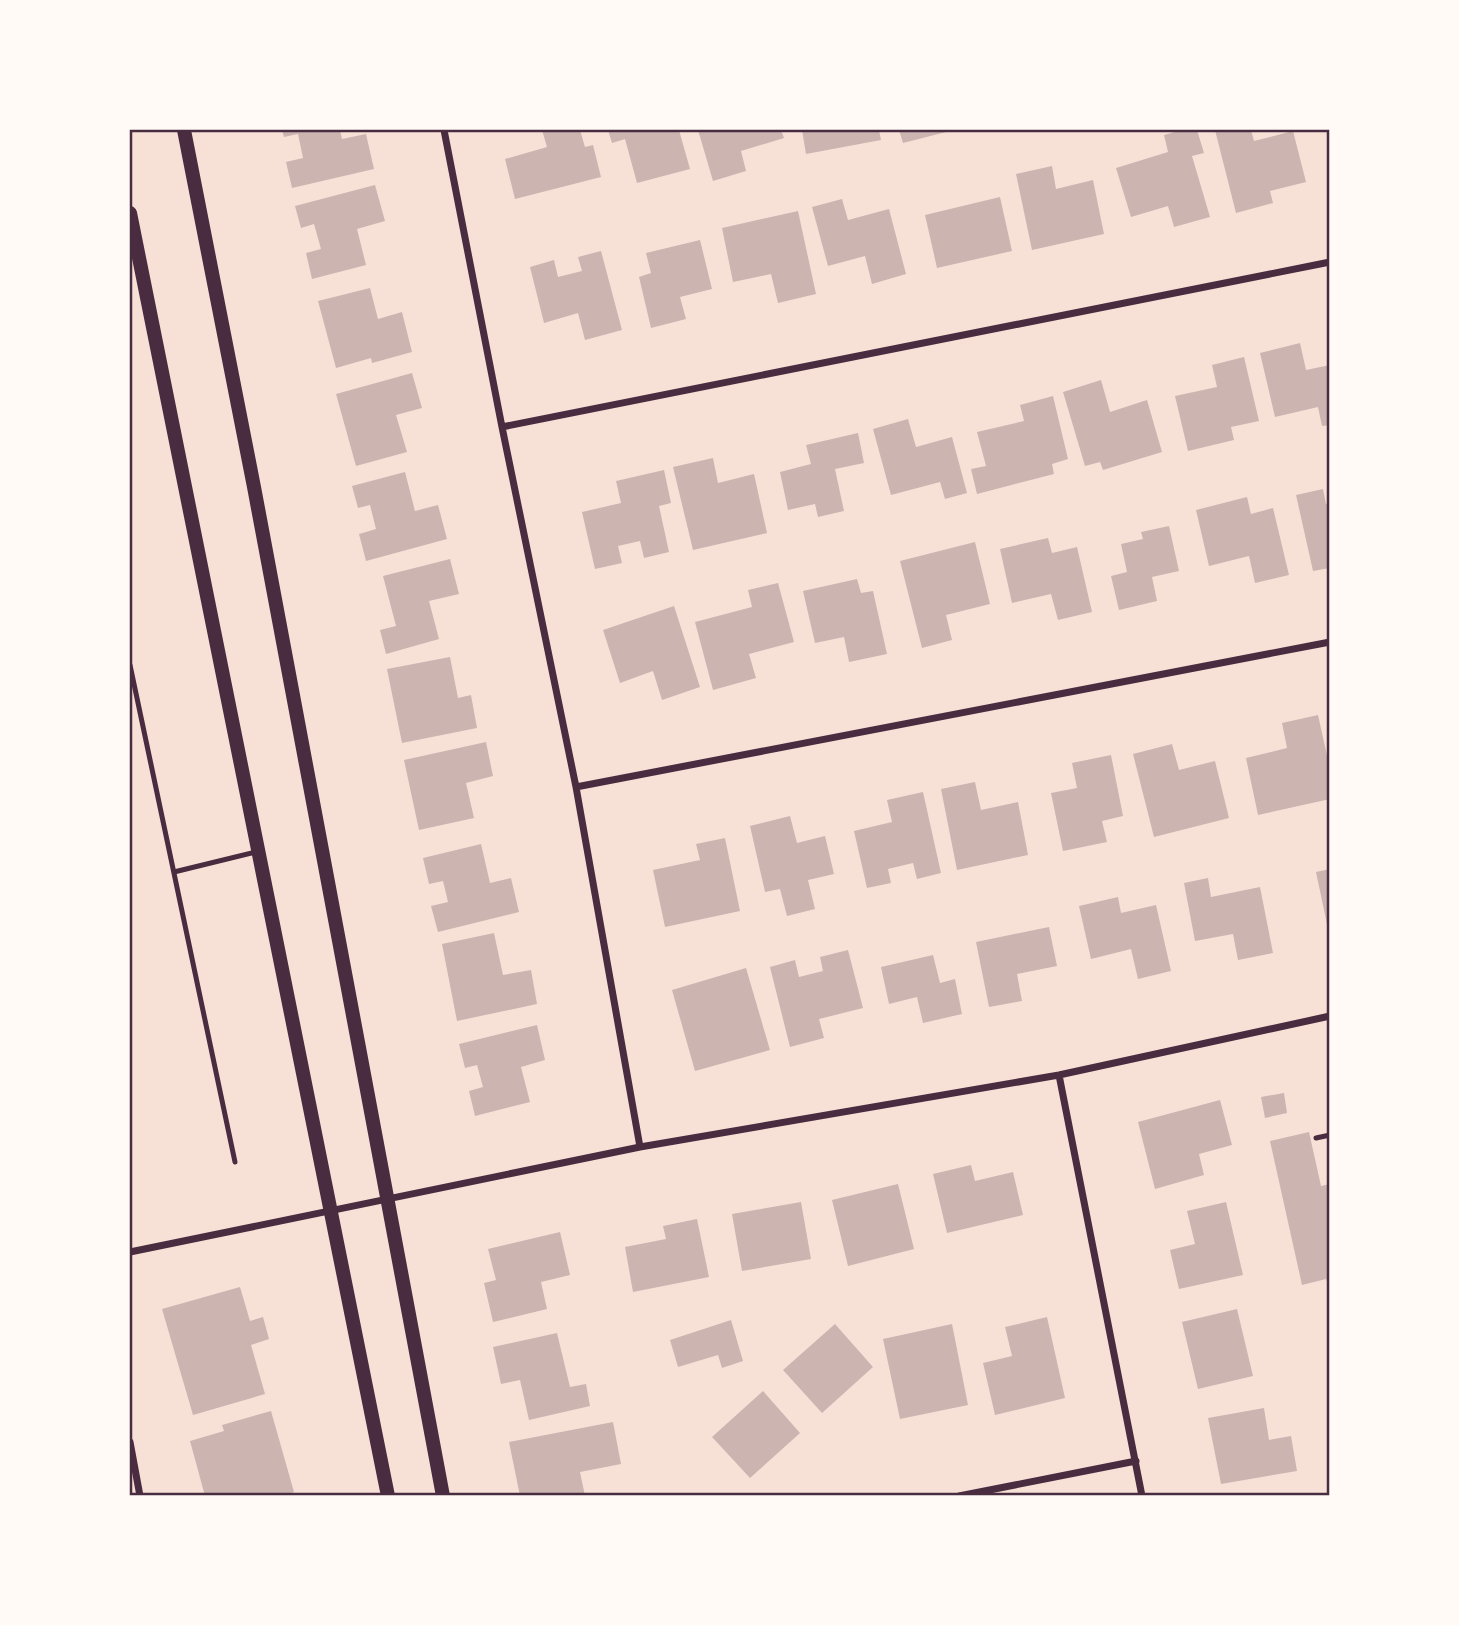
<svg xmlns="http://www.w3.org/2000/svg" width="1459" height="1625" font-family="'Archivo Narrow',sans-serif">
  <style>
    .building { fill: #ccb4b1 }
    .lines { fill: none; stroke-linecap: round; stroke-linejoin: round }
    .service { stroke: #4a2c40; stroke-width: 5 }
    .minor { stroke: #4a2c40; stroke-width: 7 }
    .secondary { stroke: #4a2c40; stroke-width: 14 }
    .neatline { fill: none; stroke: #4a2c40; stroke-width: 2.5 }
  </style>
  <rect width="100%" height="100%" fill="#f7e1d7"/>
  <path class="building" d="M282 130H340L342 139 366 134 374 169 292 188 286 162 303 158 298 134 284 137Z
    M542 130H580L585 147 593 145 601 177 515 199 505 159 547 147Z
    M608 130H679L690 169 637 183 625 139 612 143Z
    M698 130H781L784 138 741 151 746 171 713 181Z
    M802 130H879L881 140 806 154Z
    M899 130H954L903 143Z
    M1182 130H1197L1204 153 1192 156 1210 217 1174 227 1168 206 1131 217 1116 168 1168 152 1164 135Z
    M1215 130H1251L1254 141 1293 131 1306 182 1270 191 1273 203 1236 213Z
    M1052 166 1056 189 1093 180 1104 234 1032 250 1016 174Z
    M375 185 385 221 357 229 366 265 312 279 306 253 321 249 314 224 301 228 295 206Z
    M1000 197 1012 251 937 268 925 215Z
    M842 199 848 220 889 209 906 274 872 284 865 256 828 266 812 207Z
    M798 211 816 294 778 303 771 274 733 282 722 228Z
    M700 240 712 289 680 297 686 319 651 328 639 277 651 273 646 253Z
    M601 251 622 330 585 340 578 313 544 323 530 267 554 260 558 277 582 271 578 257Z
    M370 288 378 319 402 312 412 352 372 363 371 358 336 368 318 301Z
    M1300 343 1306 370 1330 365V425L1322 426 1318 407 1275 417 1260 353Z
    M1244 357 1259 421 1231 427 1234 440 1188 451 1175 396 1217 387 1212 365Z
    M412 373 422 408 396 415 407 452 356 466 336 394Z
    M1101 380 1110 412 1147 400 1162 452 1103 470 1100 462 1085 466 1063 392Z
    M1053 396 1068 459 1052 464 1054 474 977 494 971 469 986 466 977 432 1024 421 1020 405Z
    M908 419 916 447 952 437 967 493 945 499 940 482 891 495 873 429Z
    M858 433 864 463 835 469 844 511 818 517 815 504 788 510 780 472 811 464 806 445Z
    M713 458 718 483 754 474 767 533 693 550 673 467Z
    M664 470 671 503 659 506 669 552 644 558 640 541 618 546 622 563 595 569 582 512 621 503 616 481Z
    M405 472 415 511 438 505 447 539 366 561 359 534 376 529 370 505 358 508 352 486Z
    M1323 489 1326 504 1330 503V568L1313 571 1296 495Z
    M1247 497 1251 514 1273 508 1289 575 1255 583 1249 556 1209 566 1196 510Z
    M1169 526 1179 571 1152 577 1157 601 1119 610 1111 576 1127 572 1121 544 1143 539 1141 532Z
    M1048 538 1052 553 1077 547 1092 612 1058 620 1051 594 1012 603 1000 549Z
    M975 542 990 604 946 615 952 640 922 648 900 561Z
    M450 559 459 594 429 601 439 639 386 654 380 630 396 626 383 576Z
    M857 579 861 593 873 591 887 654 849 662 844 637 815 643 803 591Z
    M778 583 794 642 749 654 756 678 713 690 695 622 752 607 748 590Z
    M674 606 700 687 662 700 653 671 620 683 603 630Z
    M450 657 458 698 471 695 477 728 402 743 387 669Z
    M1318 715 1330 769V799L1258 815 1246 758 1287 748 1282 723Z
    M486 742 493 776 466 783 474 818 419 830 404 760Z
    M1172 744 1179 770 1215 761 1229 818 1154 837 1133 754Z
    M1111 755 1123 816 1102 821 1107 842 1063 851 1051 793 1077 788 1072 763Z
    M975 782 981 810 1018 802 1028 855 957 870 941 789Z
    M923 792 941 873 917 879 913 863 888 869 891 883 867 888 854 831 892 822 887 800Z
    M790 816 797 843 825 836 834 874 808 880 815 909 787 916 780 889 765 892 750 826Z
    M725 838 740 911 665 927 653 870 700 860 696 844Z
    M481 844 490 883 511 878 519 912 438 932 431 906 448 902 443 881 429 884 423 858Z
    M1330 869V929H1328L1316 872Z
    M1208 878 1211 897 1260 887 1273 953 1238 960 1233 934 1195 941 1184 883Z
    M1118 897 1121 913 1156 905 1171 971 1138 979 1131 949 1091 959 1079 906Z
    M1049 927 1057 966 1017 974 1022 1001 989 1007 976 942Z
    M494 933 503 975 531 970 537 1004 457 1021 442 944Z
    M848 950 863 1008 819 1019 824 1038 790 1047 770 967 795 960 799 977 823 971 820 957Z
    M933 955 940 983 955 979 962 1014 923 1023 917 997 889 1004 881 967Z
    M746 968 770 1050 695 1071 672 990Z
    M537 1025 545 1060 521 1067 530 1102 475 1116 469 1091 483 1087 477 1065 465 1068 459 1044Z
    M1284 1093 1287 1113 1265 1118 1261 1097Z
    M1220 1100 1232 1145 1199 1154 1204 1175 1155 1189 1138 1122Z
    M1309 1132 1321 1186 1330 1184V1289L1326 1279 1302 1285 1270 1141Z
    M971 1165 975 1181 1013 1172 1023 1215 947 1233 933 1174Z
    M898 1184 914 1249 848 1266 832 1200Z
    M801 1202 811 1259 742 1271 732 1214Z
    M1226 1202 1243 1275 1179 1289 1170 1250 1195 1244 1187 1211Z
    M697 1219 709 1277 633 1292 625 1247 666 1239 663 1226Z
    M560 1232 570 1275 541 1282 547 1309 493 1322 484 1283 496 1280 488 1249Z
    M240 1287 250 1321 263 1317 269 1339 251 1345 265 1394 193 1415 162 1309Z
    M1237 1309 1253 1376 1198 1389 1182 1322Z
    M1047 1317 1065 1398 995 1415 983 1363 1012 1356 1005 1327Z
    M731 1320 743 1361 722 1368 718 1355 678 1367 670 1340Z
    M835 1324 873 1367 822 1413 783 1370Z
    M952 1324 968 1405 900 1419 883 1339Z
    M557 1333 570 1387 586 1384 590 1406 529 1420 520 1380 501 1384 493 1347Z
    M763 1391 800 1433 750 1478 712 1437Z
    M1264 1408 1269 1440 1291 1436 1297 1471 1221 1484 1208 1418Z
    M271 1411 294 1492 281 1496H205L190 1441 224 1431 222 1425Z
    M613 1422 621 1464 580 1472 585 1496H520L509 1442Z"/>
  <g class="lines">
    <path class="service" d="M130 665 235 1162
      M174 872 256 852
      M1316 1138 1330 1135"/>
    <path class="minor" d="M444 130 502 427 576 787 640 1147
      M502 427 1330 262
      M576 787 1330 642
      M1059 1075 1142 1496
      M130 1252 640 1147 1059 1075 1330 1016
      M130 1442 140 1496
      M959 1496 1136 1461"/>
    <path class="secondary" d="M184 130 254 487 443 1496
      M130 213 388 1496"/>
  </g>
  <rect width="1459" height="1625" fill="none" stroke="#fffaf5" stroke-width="262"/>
  <rect x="131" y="131" width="1197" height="1363" class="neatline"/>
</svg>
